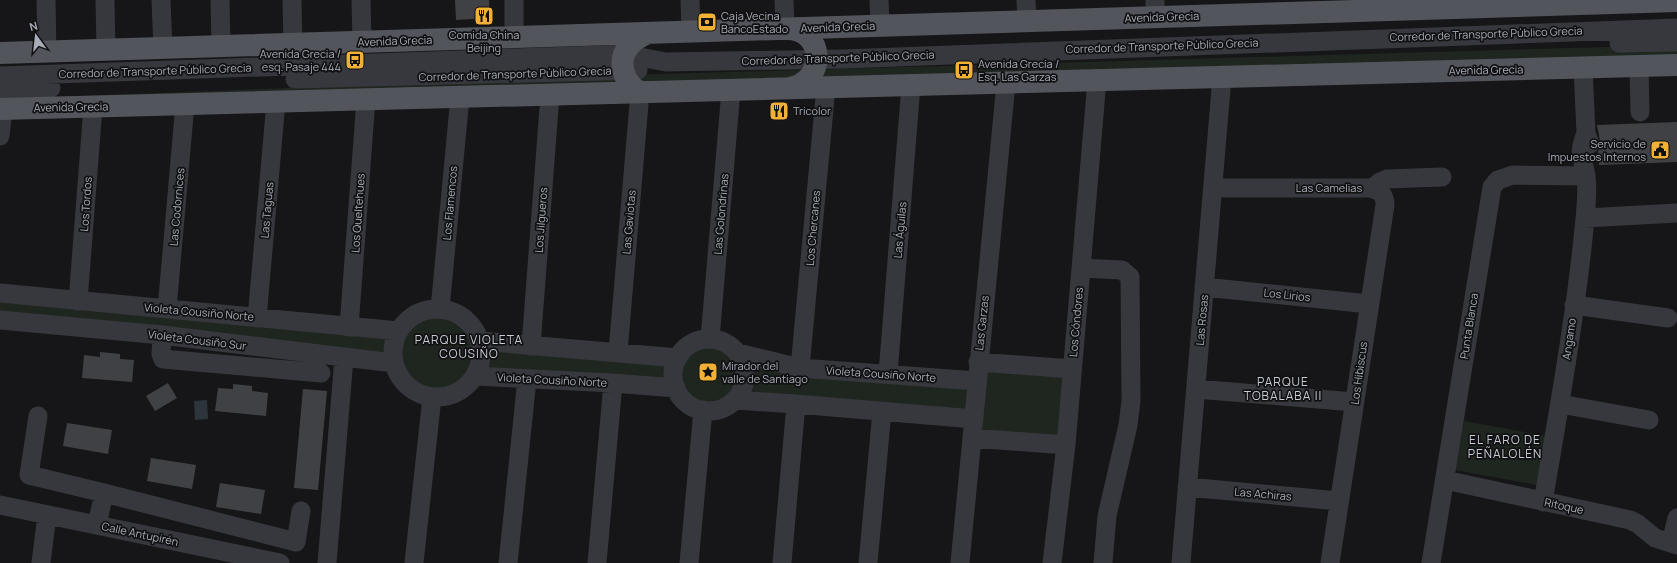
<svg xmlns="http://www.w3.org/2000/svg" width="1677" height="563" font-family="Manrope,sans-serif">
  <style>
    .green { fill: #1e261f }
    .water { fill: #2c353c }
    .building { fill: #404145 }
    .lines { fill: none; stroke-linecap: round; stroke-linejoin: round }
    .minor { stroke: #37383d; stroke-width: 19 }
    .major { stroke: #53555c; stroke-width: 22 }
    .labels { text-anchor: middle; stroke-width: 3.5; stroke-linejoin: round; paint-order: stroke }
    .poi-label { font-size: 11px; fill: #a8adb8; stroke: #111113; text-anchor: start }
    .street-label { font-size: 11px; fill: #a8adb8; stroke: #111113 }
    .neighbourhood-label { font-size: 12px; letter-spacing: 1px; fill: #c9ccd4; stroke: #111113 }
  </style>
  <rect width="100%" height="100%" fill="#161618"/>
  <path class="green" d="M1677 45V58L6 99 592 76Z
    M0 296 403 333 418 319 438 314 454 317 468 327 476 342 681 360C697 339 716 338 735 356L981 385 985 368 1069 371 1063 440 983 431 982 418 732 397C712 414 693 407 680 387L471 374C468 378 464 383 460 385 443 396 418 393 406 377 403 373 401 367 399 362L0 318Z
    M1464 421 1546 436 1537 485 1455 470Z"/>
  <path class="water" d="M207 400 208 419 195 420 194 401Z"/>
  <path class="building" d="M455 0H489L490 18 456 20Z
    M1677 122V162L1599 165 1598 151 1601 146 1597 125Z
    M100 352 120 354V359L134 360 132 382 82 378 84 355 100 357Z
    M168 383 177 398 155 411 146 396Z
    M233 384 252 386V391L268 393 266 416 215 411 218 388 233 389Z
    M303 389 327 391 318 490 294 488Z
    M67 423 112 430 108 454 63 446Z
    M151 458 196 465 192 489 147 481Z
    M220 483 265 490 261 514 216 507Z"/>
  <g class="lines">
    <path class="minor" d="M46 0 47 52
      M105 0 106 50
      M161 0 163 48
      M220 0 221 46
      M292 0 293 44
      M361 0 362 42
      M514 0V37
      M690 0 691 31
      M784 0 785 29
      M879 0 880 25
      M1026 0 1027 21
      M1155 0V17
      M1619 43 1677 42
      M1639 66 1640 112
      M1583 68 1586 133 1590 144
      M0 76 602 55 624 54 666 62 844 59 1677 28
      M295 79 638 70
      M0 90 51 88
      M0 136 3 109
      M1213 188H1368C1379 189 1385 194 1385 205L1330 563
      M1373 188 1380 182 1387 179 1442 177
      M1585 218 1677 213
      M1081 268 1122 270 1130 277 1131 401 1128 425 1107 516 1103 563
      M1204 287 1369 304
      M0 293 399 331
      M78 301 93 107
      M1574 305 1668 318
      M167 309 185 104
      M440 309 460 97
      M393 353a44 44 0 1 1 88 0a44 44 0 1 1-88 0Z
      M257 318 276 102
      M0 320 162 335 394 363
      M349 327 366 99
      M162 335 161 354 163 359 321 373
      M710 339 731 90
      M673 375a36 36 0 1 1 72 0a36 36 0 1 1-72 0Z
      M480 341 678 358
      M531 346 550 95
      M618 352 640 92
      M738 353 800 368 977 381
      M978 362 1072 369
      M800 368 826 87
      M888 374 911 85
      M475 376 613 383 676 388
      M1196 389 1354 402
      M735 400 796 404 974 419
      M1560 404 1649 420
      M38 416 29 475 104 493 296 542 301 511
      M972 438 1066 445
      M1445 480 1630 520 1638 524 1655 538 1677 545
      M1187 487 1339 501
      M1543 502C1559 408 1576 314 1585 219 1586 206 1588 190 1586 177 1583 155 1577 156 1586 133
      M0 505 280 563
      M97 525 104 493
      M1671 543 1677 518
      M41 563 47 515
      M327 563 344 358
      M414 563 432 397
      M508 563 527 379
      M597 563 613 383
      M689 563 703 410
      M782 563 796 404
      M868 563 882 411
      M960 563 1006 83
      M1052 563 1066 445 1097 80
      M1181 563 1222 77
      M1431 563 1492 187 1498 180 1513 175 1586 176"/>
    <path class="major" d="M787 29C825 29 827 82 789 88
      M0 53 1677 1
      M640 92C623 83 616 60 630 45 635 39 642 36 648 33
      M0 109 1677 65"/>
  </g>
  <defs>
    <symbol id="restaurant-square" viewBox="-11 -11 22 22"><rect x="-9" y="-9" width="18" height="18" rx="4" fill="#f2b134" stroke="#111113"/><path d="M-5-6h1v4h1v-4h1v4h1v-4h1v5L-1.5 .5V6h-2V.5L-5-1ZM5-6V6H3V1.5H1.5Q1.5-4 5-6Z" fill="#111"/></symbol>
    <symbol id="bank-square" viewBox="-11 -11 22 22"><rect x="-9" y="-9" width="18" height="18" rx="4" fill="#f2b134" stroke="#111113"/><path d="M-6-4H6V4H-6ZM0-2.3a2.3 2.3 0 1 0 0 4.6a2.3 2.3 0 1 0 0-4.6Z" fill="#111"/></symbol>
    <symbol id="bus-square" viewBox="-11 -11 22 22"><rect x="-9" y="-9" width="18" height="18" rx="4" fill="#f2b134" stroke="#111113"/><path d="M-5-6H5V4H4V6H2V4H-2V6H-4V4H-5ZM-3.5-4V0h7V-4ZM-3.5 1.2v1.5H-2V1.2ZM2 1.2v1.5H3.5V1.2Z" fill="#111"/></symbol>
    <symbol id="civic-square" viewBox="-11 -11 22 22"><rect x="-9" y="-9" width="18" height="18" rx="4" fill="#f2b134" stroke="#111113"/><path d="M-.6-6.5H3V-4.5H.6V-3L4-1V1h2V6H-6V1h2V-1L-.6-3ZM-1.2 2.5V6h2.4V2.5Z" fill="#111"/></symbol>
    <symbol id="sight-square" viewBox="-11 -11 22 22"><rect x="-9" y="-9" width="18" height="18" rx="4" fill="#f2b134" stroke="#111113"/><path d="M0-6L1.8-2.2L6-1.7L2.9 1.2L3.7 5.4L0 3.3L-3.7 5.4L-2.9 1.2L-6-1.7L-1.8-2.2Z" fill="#111"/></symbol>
  </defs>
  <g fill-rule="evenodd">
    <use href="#restaurant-square" x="473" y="5" width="22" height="22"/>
    <use href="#bank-square" x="696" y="11" width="22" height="22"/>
    <use href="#bus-square" x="344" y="49" width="22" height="22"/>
    <use href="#bus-square" x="953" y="59" width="22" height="22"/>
    <use href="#restaurant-square" x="768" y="100" width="22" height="22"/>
    <use href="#civic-square" x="1649" y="139" width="22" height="22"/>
    <use href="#sight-square" x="697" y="361" width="22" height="22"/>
  </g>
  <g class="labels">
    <g class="poi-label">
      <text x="721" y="20">Caja Vecina<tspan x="721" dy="13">BancoEstado</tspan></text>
      <text x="484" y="39" text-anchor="middle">Comida China<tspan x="484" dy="13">Beijing</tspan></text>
      <text x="341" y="58" text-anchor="end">Avenida Grecia /<tspan x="341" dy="13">esq. Pasaje 444</tspan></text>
      <text x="978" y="68">Avenida Grecia /<tspan x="978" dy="13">Esq. Las Garzas</tspan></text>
      <text x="793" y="115">Tricolor</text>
      <text x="1646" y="148" text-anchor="end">Servicio de<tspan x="1646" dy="13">Impuestos Internos</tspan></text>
      <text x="722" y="370">Mirador del<tspan x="722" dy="13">valle de Santiago</tspan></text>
    </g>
    <g class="street-label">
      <text transform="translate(1162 17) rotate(-2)" y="4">Avenida Grecia</text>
      <text transform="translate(838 27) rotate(-2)" y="4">Avenida Grecia</text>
      <text transform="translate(1486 34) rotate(-2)" y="4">Corredor de Transporte Público Grecia</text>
      <text transform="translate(395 41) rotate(-2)" y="4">Avenida Grecia</text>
      <text transform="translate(1162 46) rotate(-2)" y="4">Corredor de Transporte Público Grecia</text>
      <text transform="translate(838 58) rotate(-2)" y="4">Corredor de Transporte Público Grecia</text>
      <text transform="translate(1486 70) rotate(-1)" y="4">Avenida Grecia</text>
      <text transform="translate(155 71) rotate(-2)" y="4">Corredor de Transporte Público Grecia</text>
      <text transform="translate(515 74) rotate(-2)" y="4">Corredor de Transporte Público Grecia</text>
      <text transform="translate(71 107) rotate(-1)" y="4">Avenida Grecia</text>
      <text x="1329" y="192">Las Camelias</text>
      <text transform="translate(450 203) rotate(-85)" y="4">Los Flamencos</text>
      <text transform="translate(86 204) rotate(-86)" y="4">Los Tordos</text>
      <text transform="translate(177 207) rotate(-85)" y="4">Las Codornices</text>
      <text transform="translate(267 210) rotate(-85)" y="4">Las Taguas</text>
      <text transform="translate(358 213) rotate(-86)" y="4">Los Queltehues</text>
      <text transform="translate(721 214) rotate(-85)" y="4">Las Golondrinas</text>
      <text transform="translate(541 220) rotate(-86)" y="4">Los Jilgueros</text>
      <text transform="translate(629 222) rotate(-85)" y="4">Las Gaviotas</text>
      <text transform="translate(813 228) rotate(-85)" y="4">Los Chercanes</text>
      <text transform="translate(900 230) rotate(-85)" y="4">Las Águilas</text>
      <text transform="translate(1287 295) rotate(6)" y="4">Los Lirios</text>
      <text transform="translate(199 312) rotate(5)" y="4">Violeta Cousiño Norte</text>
      <text transform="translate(1202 320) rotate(-85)" y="4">Las Rosas</text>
      <text transform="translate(1076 322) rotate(-85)" y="4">Los Cóndores</text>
      <text transform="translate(982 323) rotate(-84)" y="4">Las Garzas</text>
      <text transform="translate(1469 326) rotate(-81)" y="4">Punta Blanca</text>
      <text transform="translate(1569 339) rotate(-82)" y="4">Angamo</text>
      <text transform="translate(197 340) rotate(7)" y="4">Violeta Cousiño Sur</text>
      <text transform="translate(1359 373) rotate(-82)" y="4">Los Hibiscus</text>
      <text transform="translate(881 374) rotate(4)" y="4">Violeta Cousiño Norte</text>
      <text transform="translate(552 380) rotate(3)" y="4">Violeta Cousiño Norte</text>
      <text transform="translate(1263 494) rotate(5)" y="4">Las Achiras</text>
      <text transform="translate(1564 506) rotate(12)" y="4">Ritoque</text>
      <text transform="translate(140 534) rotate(12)" y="4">Calle Antupirén</text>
    </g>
    <g class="neighbourhood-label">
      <text x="469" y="344">PARQUE VIOLETA<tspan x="469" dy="14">COUSIÑO</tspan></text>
      <text x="1283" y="386">PARQUE<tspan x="1283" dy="14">TOBALABA II</tspan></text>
      <text x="1505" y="444">EL FARO DE<tspan x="1505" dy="14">PEÑALOLÉN</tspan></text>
    </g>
  </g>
  <g transform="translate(36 36) rotate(345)" stroke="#111113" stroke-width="3" paint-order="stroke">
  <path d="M0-3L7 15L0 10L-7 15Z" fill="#a8adb8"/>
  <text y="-6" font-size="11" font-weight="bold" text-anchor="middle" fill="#a8adb8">N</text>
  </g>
</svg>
